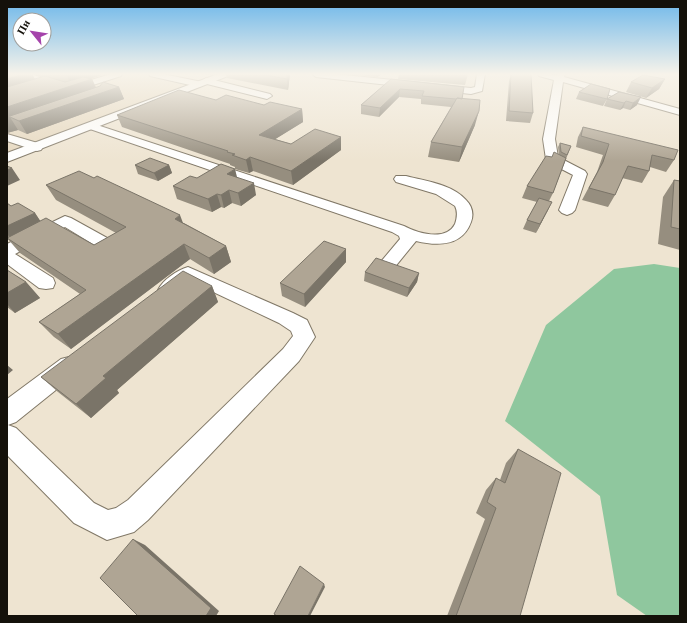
<svg xmlns="http://www.w3.org/2000/svg" width="687" height="623" font-family="'Libre Baskerville',serif">
  <style>
    .built { fill: #e6d8bf }
    .green { fill: #8fc79e }
    .lines { fill: none; stroke-linecap: round; stroke-linejoin: round }
    .minor-casing { stroke: #817867; stroke-width: 2 }
    .major-casing { stroke: #817867; stroke-width: 2 }
    .minor { fill: #fff; fill-rule: evenodd }
    .major { fill: #fff; fill-rule: evenodd }
    .wall { fill: #968e7f; fill-rule: evenodd }
    .shaded-wall { fill: #7a7468 }
    .building { fill: #afa594; stroke: #7a7468 }
  </style>
  <rect width="100%" height="100%" fill="#eee4d1"/>
  <path class="built" d="M7 74H153L199 84 7 158Z"/>
  <path class="green" d="M654 264 680 268V616H647L617 595 600 496 505 421 546 325 614 269Z"/>
  <g class="lines">
    <defs>
      <path id="minor" d="M18 74H30L71 86 111 74H122L121 76 71 92 19 76Z
        M149 74H163L202 82 204 84 199 87 150 76Z
        M312 74H335L471 88 475 87 477 74H485L482 91 471 94 316 77Z
        M538 74H550L556 75 557 74H565L564 77 680 109V115L563 82 555 139 558 157 585 171 587 174 575 210 572 213 567 215 562 213 559 210 573 175 548 162 546 159 543 139 554 80 539 76Z
        M206 78 270 94 272 96 267 99 203 83 202 81Z
        M91 123 404 226C417 233 446 242 455 224 457 218 458 212 455 206L436 194 396 182 394 179 396 176H406C425 181 452 184 466 200 472 206 474 214 471 222 462 247 437 246 416 241L394 268 388 270 382 268 379 264 400 239 399 236 392 232 87 128 85 126 87 124Z
        M7 134 41 144 43 147 41 150 37 151 7 141Z
        M65 216 71 218 118 244 120 248 118 252 112 253 106 252 65 227 15 254 53 278 55 283 53 288 46 289 39 288 7 264V244Z
        M188 267 293 313 307 320 315 337 299 361 148 520 134 532 107 540 74 523 7 455V399L61 359 69 357 77 359 80 366 77 373 16 422 8 425 16 428 94 503 108 510 116 508 128 500 283 349 293 336 291 331 279 323 190 281C180 290 174 299 160 295L158 290C163 280 177 270 188 267Z"/>
      <path id="major" d="M218 74H230L228 76 7 162V153Z"/>
    </defs>
    <use href="#minor" class="minor-casing"/>
    <use href="#major" class="major-casing"/>
    <use href="#minor" class="minor"/>
    <use href="#major" class="major"/>
  </g>
  <path class="wall" d="M7 74H101L102 75 90 79H92L96 87H119L124 99 27 134 18 130 7 133ZM32 74 43 77 35 79Z
    M204 74H215L211 75Z
    M226 74H290L288 90 227 78Z
    M344 74H382L377 77Z
    M399 74H468L465 85 398 79Z
    M511 74 533 113 530 123 506 121 509 81Z
    M391 79 462 99 475 125 459 162 428 157 431 142 451 107 421 104V99L399 97 379 117 361 114V105Z
    M665 79 659 89 646 98 626 92 631 82Z
    M579 92 607 99 603 106 576 99Z
    M619 92 637 105 630 110 623 108 620 110 604 106 607 99Z
    M216 100 302 109 303 122 275 139 291 144 341 137V150L293 185 253 171 249 173 235 169V167L230 165V164L122 127 117 115Z
    M583 127 674 160 666 172 650 167 649 171 642 183 622 178 615 195 608 207 582 200 597 172 603 155 576 147 578 137Z
    M560 143 571 146 553 193 549 201 548 210 536 233 523 229 527 220 537 202 522 198 527 186 552 157 559 155 558 147Z
    M135 165H169L172 173 158 181 138 174Z
    M237 177 256 195 241 206 232 203 224 208 221 207 212 212 177 199 173 186Z
    M674 180 680 181V250L658 244 663 197Z
    M46 185 184 223 226 246 231 262 214 274 190 259 71 349 54 337 39 322 80 294 20 253 7 238V203L11 206 35 213 40 221 94 245 116 233 56 200Z
    M346 249V262L305 307 282 296 280 283Z
    M7 270 26 282 40 298 15 313 7 307Z
    M365 272 419 273 417 282 407 297 364 281Z
    M212 286 218 302 117 390 119 393 91 418 58 392 41 377Z
    M518 449 520 616H447L485 519 476 513 486 490 496 478 500 480 506 463Z"/>
  <path class="shaded-wall" d="M25 74H32L37 83 7 92V79Z
    M66 74H101L102 75 71 84Z
    M287 74H290L288 90 287 79Z
    M377 74H382L377 77Z
    M92 79 97 91 10 117 18 130 7 133V107Z
    M665 79 659 89 646 98 652 88Z
    M119 87 124 99 27 134 19 121Z
    M400 89 399 97 379 117 380 108Z
    M641 97 637 105 630 110 633 103Z
    M626 101 623 108 620 110 624 103Z
    M302 109 303 122 261 148 259 135Z
    M479 111 475 125 459 162 462 147Z
    M341 137V150L293 185 291 171Z
    M250 157 253 171 249 173 246 160Z
    M169 165 172 173 158 181 154 173Z
    M12 168 20 180 7 186V170Z
    M235 169 238 181 227 174Z
    M254 183 256 195 241 206 238 193Z
    M229 190 232 203 224 208 221 195Z
    M217 194 221 207 212 212 208 199Z
    M552 202 548 210 536 233 540 224Z
    M35 213 43 225 12 240 7 234V226Z
    M180 215 186 231 175 219Z
    M184 244 190 259 71 349 58 334Z
    M226 246 231 262 214 274 209 258Z
    M346 249V262L305 307 304 294Z
    M419 273 417 282 407 297 409 288Z
    M26 282 40 298 15 313 7 304V293Z
    M212 286 218 302 117 390 119 393 91 418 76 404 103 376Z
    M7 365 13 370 7 375Z
    M133 539 145 545 219 611 216 616H206Z
    M324 584 325 587 310 616H308Z"/>
  <path class="building" d="M7 74H25L7 79Z
    M260 74H287V79Z
    M511 74H531L533 113 509 111Z
    M643 75 665 79 652 88 631 82Z
    M45 76 65 82 83 77 92 79 7 107V87Z
    M391 79 464 87 462 99 457 98 456 99 422 96 424 91 400 89 380 108 361 105Z
    M103 82 119 87 19 121 10 117 7 118V117L100 86Z
    M591 84 610 89 607 99 579 92Z
    M179 90 216 100 226 95 264 105 270 102 302 109 259 135 291 144 315 129 341 137 291 171 250 157 246 160 232 155 235 154 227 152 228 151 117 115Z
    M619 92 641 97 633 103 626 101 624 103 607 99Z
    M457 98 480 100 479 111 462 147 431 142Z
    M583 127 678 150 674 160 652 155 649 171 628 166 615 195 589 188 603 162 609 144 581 136Z
    M560 143 571 146 567 155 561 152Z
    M554 152 566 158 553 193 527 186 546 156 552 157Z
    M150 158 169 165 154 173 135 165Z
    M221 164 235 169 227 174 254 183 238 193 229 190 221 195 217 194 208 199 173 186 190 176 197 178Z
    M7 166 12 168 7 170Z
    M79 171 94 178 97 176 180 215 175 219 226 246 209 258 184 244 58 334 39 322 86 290 7 238 46 218 94 245 126 227 46 185Z
    M674 180 680 181V229L671 227Z
    M539 198 552 202 540 224 527 220Z
    M7 203 11 206 18 203 35 213 7 226Z
    M324 241 346 249 304 294 280 283Z
    M376 258 419 273 409 288 365 272Z
    M7 270 26 282 7 293Z
    M183 271 212 286 103 376 106 378 76 404 41 377Z
    M518 449 561 473 520 616H456L496 508 487 502 496 478 505 483Z
    M133 539 211 608 206 616H138L100 578Z
    M300 566 324 584 308 616H277L274 614Z"/>
  <linearGradient id="sky" x2="0" y2="1"><stop stop-color="#6fb8ea"/><stop offset="0.46" stop-color="#f7f3ea"/><stop offset="1" stop-color="#f7f3ea" stop-opacity="0"/></linearGradient>
  <rect width="687" height="161" fill="url(#sky)"/>
  <rect width="687" height="623" fill="none" stroke="#14110a" stroke-width="16"/>
  <g transform="translate(32 32) rotate(300)"><circle r="19" fill="#ffffff" stroke="#a1a09d"/>
  <path d="M0-3L7 15L0 10L-7 15Z" fill="#a544ab"/>
  <text y="-6" font-size="11" font-weight="bold" text-anchor="middle" fill="#14110a">Пн</text>
  </g>
</svg>
